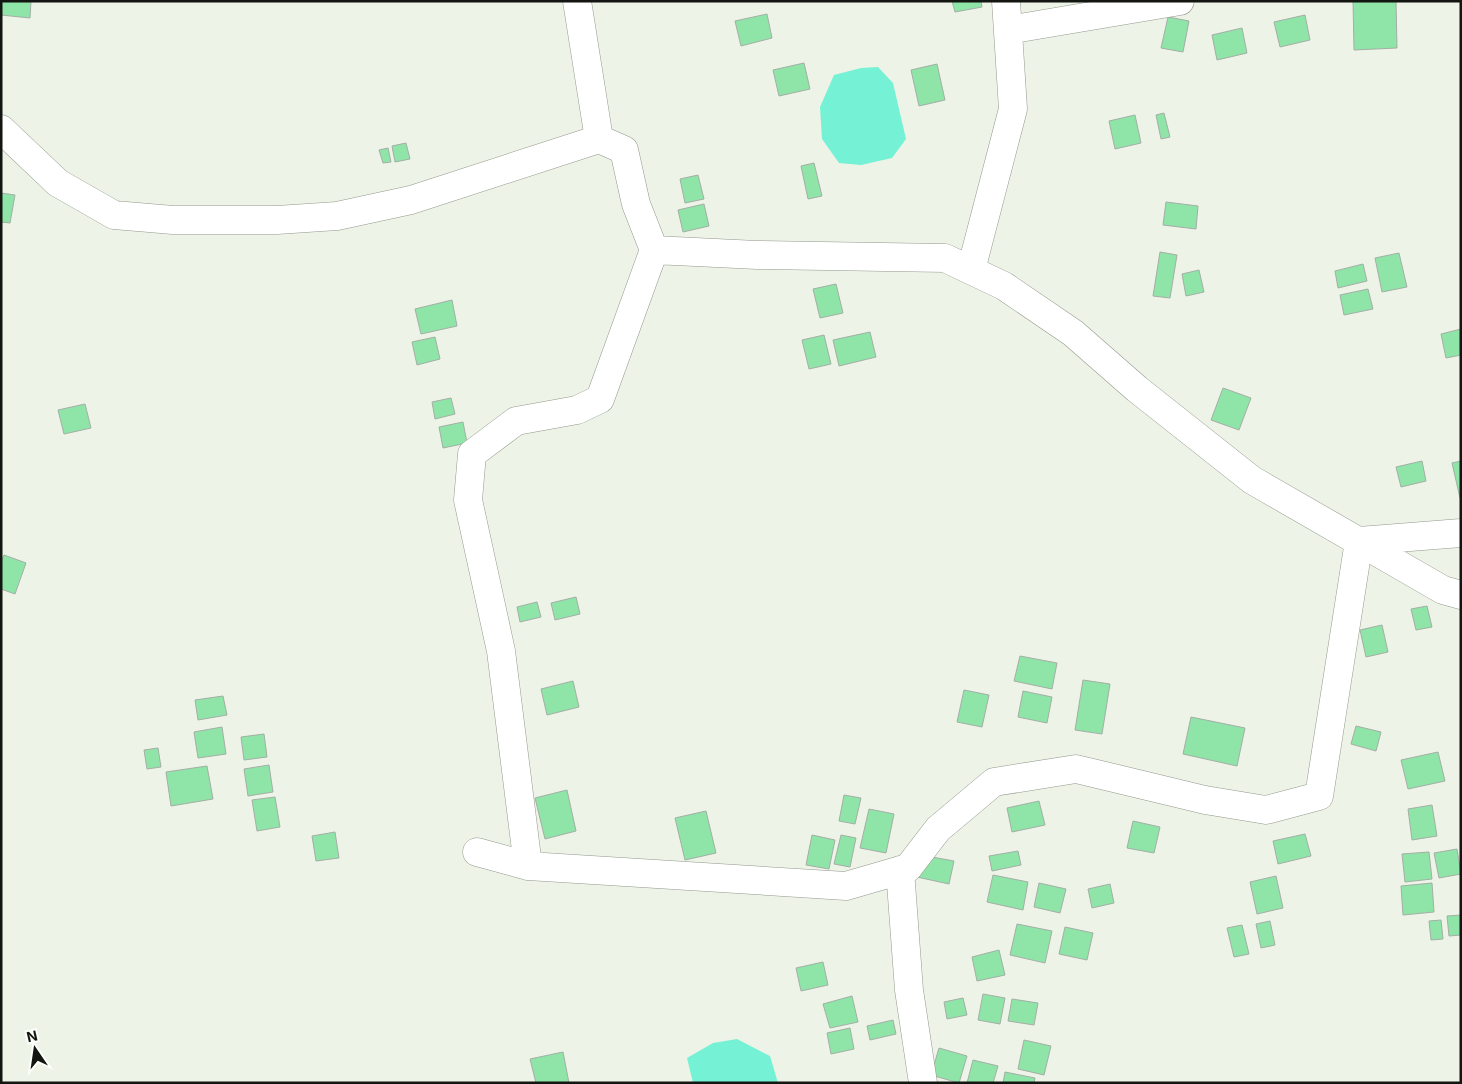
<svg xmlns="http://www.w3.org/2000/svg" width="1462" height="1084" font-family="Inter,sans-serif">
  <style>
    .water { fill: #75f1d5 }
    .building { fill: #8fe4a8; stroke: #a3afa6 }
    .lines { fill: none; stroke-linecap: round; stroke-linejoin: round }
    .street-casing { stroke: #93998d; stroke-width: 29 }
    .street { stroke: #fff; stroke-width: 28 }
  </style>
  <rect width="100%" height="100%" fill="#edf3e6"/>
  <path class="water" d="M878 67 893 83 906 139 892 158 861 165 839 163 822 139 820 107 834 75 861 68Z
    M737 1039 770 1056 778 1083H693L687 1058 713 1043Z"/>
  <path class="building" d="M1 1H31L30 18 1 15Z
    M952 1H981L982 7 955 12Z
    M1353 1H1396L1397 48 1354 50Z
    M767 14 772 38 741 46 735 21Z
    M1305 15 1310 40 1280 47 1274 22Z
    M1168 17 1189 21 1183 52 1161 48Z
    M1242 28 1247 53 1217 60 1212 35Z
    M804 63 810 89 779 96 773 70Z
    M937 64 945 100 919 106 911 70Z
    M1164 113 1170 137 1161 139 1156 115Z
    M1135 115 1141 143 1115 149 1109 121Z
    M406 143 410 159 395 162 392 146Z
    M388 148 391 162 383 163 379 150Z
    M814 163 822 196 808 199 801 166Z
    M698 175 704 199 685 203 680 179Z
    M1 193 15 195 10 223 1 222Z
    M1166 202 1198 206 1196 229 1163 225Z
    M704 204 709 226 683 232 678 210Z
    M1160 252 1177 255 1170 298 1153 296Z
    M1399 253 1407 287 1382 292 1375 258Z
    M1363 264 1367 281 1338 288 1335 271Z
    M1199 270 1204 292 1186 296 1182 274Z
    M836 284 843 313 820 318 813 289Z
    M1368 289 1373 309 1344 315 1340 295Z
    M452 300 457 326 421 334 415 309Z
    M1461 329V355L1446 358 1441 334Z
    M870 332 876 357 839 366 833 340Z
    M824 335 831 364 809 369 802 340Z
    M435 337 440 359 417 365 412 342Z
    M1223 388 1251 398 1239 430 1211 420Z
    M451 398 455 414 435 419 432 402Z
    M85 404 91 428 64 434 58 410Z
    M463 422 467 443 443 448 439 427Z
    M1422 461 1426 481 1401 487 1396 467Z
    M1461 461V498H1460L1452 463Z
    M4 555 26 563 15 594 1 589V562Z
    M576 597 580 614 555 620 551 603Z
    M537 602 541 617 520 622 517 607Z
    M1427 606 1432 627 1416 630 1411 609Z
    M1382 625 1388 652 1366 657 1360 630Z
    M1020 656 1057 663 1052 689 1014 681Z
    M1083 680 1110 684 1102 734 1075 730Z
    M573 681 579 707 547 715 541 689Z
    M964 690 989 695 982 727 957 722Z
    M1023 691 1052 697 1047 723 1018 717Z
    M223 696 227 715 198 720 195 700Z
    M1191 717 1245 728 1237 766 1183 754Z
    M1356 726 1381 732 1376 751 1351 744Z
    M222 727 226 754 198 758 194 732Z
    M264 734 267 757 244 760 241 737Z
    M158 748 161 767 147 769 144 750Z
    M1438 752 1445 781 1408 789 1401 760Z
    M269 765 273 792 248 796 244 769Z
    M207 766 213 799 171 806 166 772Z
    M567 790 576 831 545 839 535 798Z
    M844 795 861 798 855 824 839 821Z
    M275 797 280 827 257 831 252 800Z
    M1039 801 1045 825 1012 832 1007 808Z
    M1432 805 1437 836 1412 840 1408 809Z
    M869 809 894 814 886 853 860 848Z
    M706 811 716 853 685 860 675 818Z
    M1133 821 1160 827 1154 853 1127 848Z
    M335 832 339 858 316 861 312 836Z
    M1305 834 1311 856 1278 864 1273 841Z
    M812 835 835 840 829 869 806 865Z
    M841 835 856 838 850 867 834 864Z
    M1457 849 1461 874 1439 878 1434 853Z
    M1018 851 1021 865 992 871 989 856Z
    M1429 852 1432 879 1405 882 1402 854Z
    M921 855 954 861 949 884 917 877Z
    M993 875 1028 882 1023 910 987 902Z
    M1276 876 1283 908 1257 914 1250 882Z
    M1039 883 1066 889 1060 913 1034 907Z
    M1432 883 1434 912 1403 915 1401 886Z
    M1110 884 1114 903 1092 908 1088 889Z
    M1461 915V935L1449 936 1447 916Z
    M1441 920 1443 939 1431 940 1429 921Z
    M1270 921 1275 945 1261 948 1256 924Z
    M1017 924 1052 931 1045 963 1010 955Z
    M1242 925 1249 954 1234 957 1227 928Z
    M1065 927 1093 933 1087 960 1059 954Z
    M999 950 1005 975 977 981 972 957Z
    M823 962 828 985 801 991 796 968Z
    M983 994 1005 998 1000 1024 978 1020Z
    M852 996 858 1022 830 1028 823 1004Z
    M963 998 967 1015 947 1019 944 1002Z
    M1012 999 1038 1003 1034 1025 1008 1021Z
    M893 1020 896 1034 870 1040 867 1026Z
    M850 1028 854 1049 831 1054 827 1033Z
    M1024 1040 1051 1046 1044 1075 1018 1069Z
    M939 1048 967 1056 959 1083 931 1075Z
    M563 1052 569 1083H536L530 1059Z
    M973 1060 998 1066 993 1083H967Z
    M1005 1072 1035 1078 1034 1083H1003Z"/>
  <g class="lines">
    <defs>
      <path id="street" d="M1008 30 1180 1
        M1 129 58 183 114 215 173 220H277L337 216 411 200 599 139 577 1
        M599 139 624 150 636 204 654 250 757 255 945 258 1004 286 1073 333 1137 389 1252 480 1443 590 1461 595
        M654 250 600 399 577 410 516 421 472 454 468 500 501 651 528 866 846 886 908 868 938 829 994 782 1076 769 1205 800 1266 810 1319 796 1359 541 1461 533
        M971 270 1013 109 1006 1
        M477 852 528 866
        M900 870 909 990 923 1083"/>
    </defs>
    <use href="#street" class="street-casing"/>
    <use href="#street" class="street"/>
  </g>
  <rect width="1462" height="1084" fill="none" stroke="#131510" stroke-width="5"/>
  <g transform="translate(35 1049) rotate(347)" stroke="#fcfffa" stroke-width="4" paint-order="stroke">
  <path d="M0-4L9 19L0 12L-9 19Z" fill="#131510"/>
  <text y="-8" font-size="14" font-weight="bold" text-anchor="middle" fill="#131510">N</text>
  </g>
</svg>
